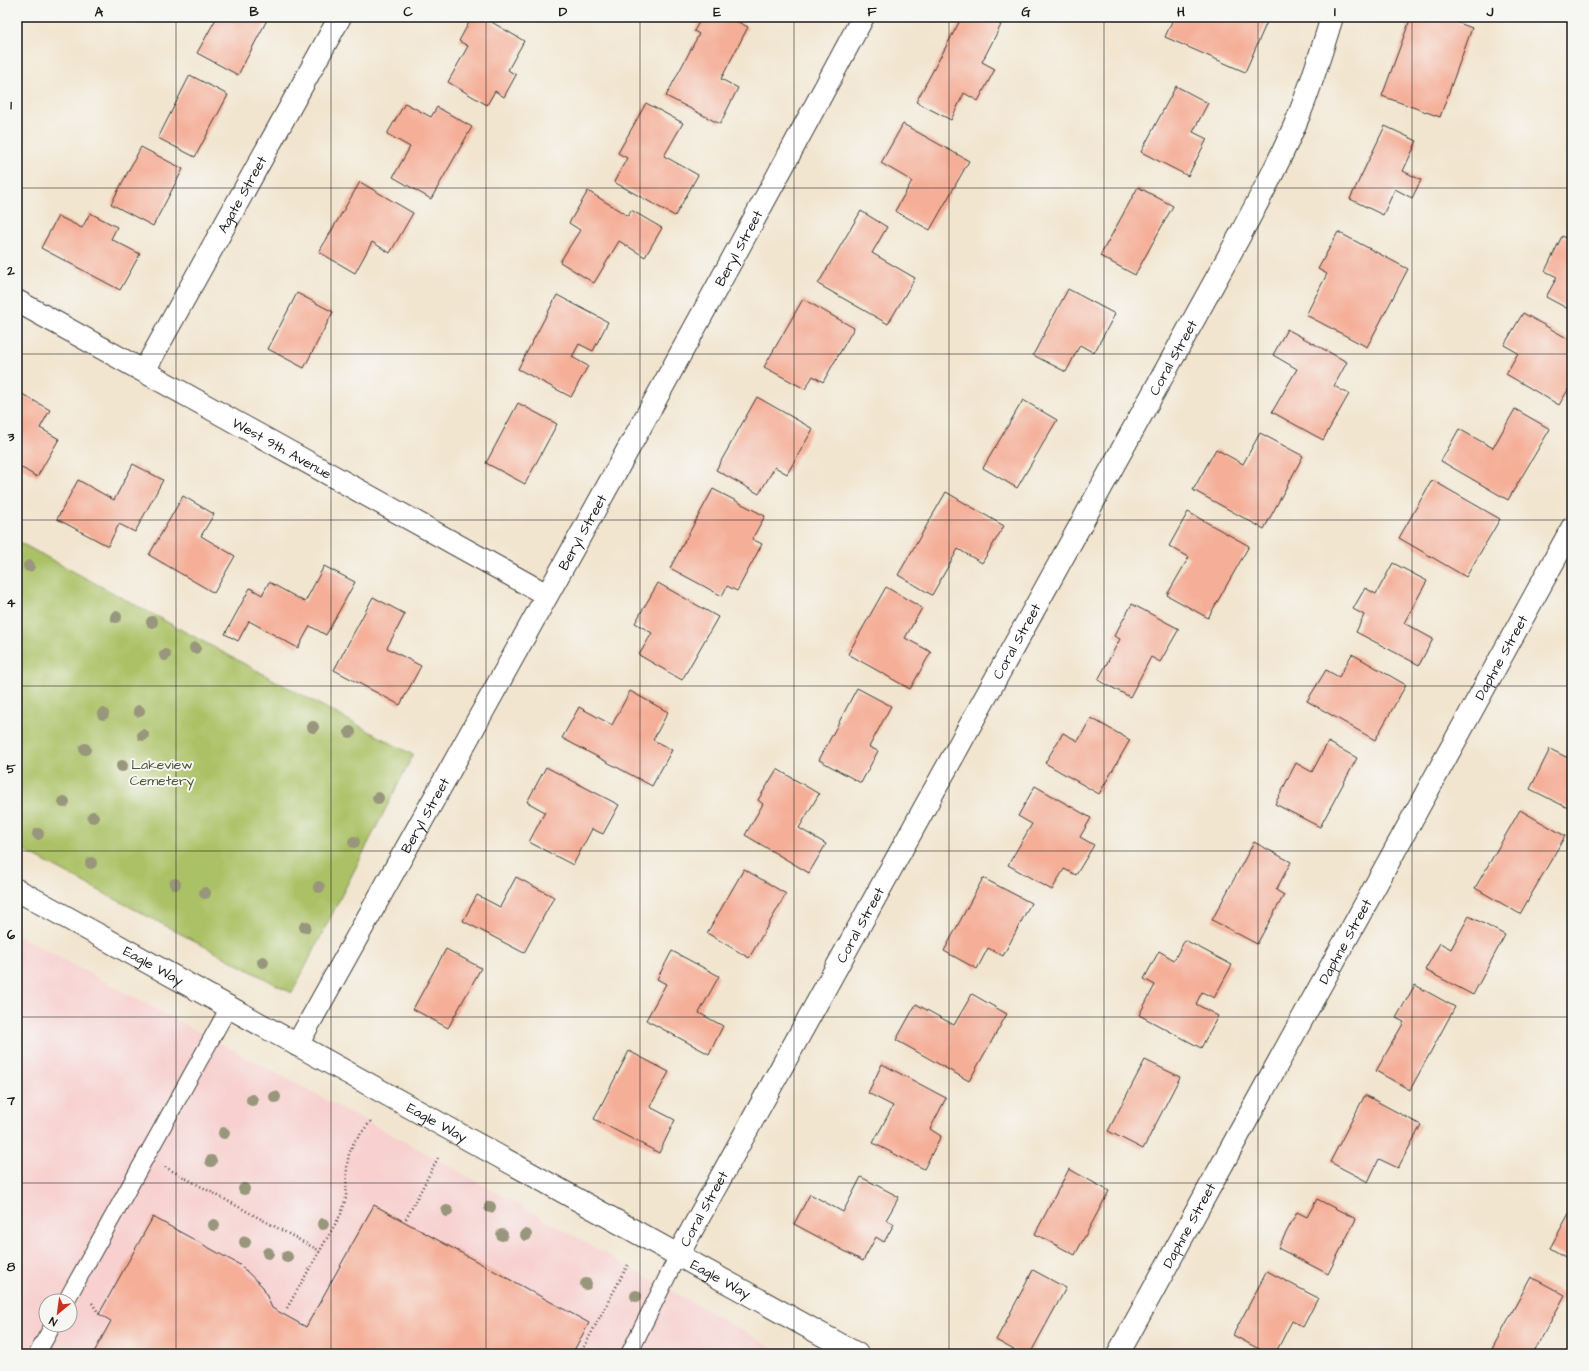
<svg xmlns="http://www.w3.org/2000/svg" width="1589" height="1371" font-family="'Architects Daughter',sans-serif">
  <style>
    .built { fill: #f7d0cf; fill-rule: evenodd }
    .green { fill: #abc165; stroke: #646e40 }
    .building { fill: #f5ae97 }
    .lines { fill: none; stroke-linecap: round; stroke-linejoin: round }
    .lane-casing { stroke: #3c3a37; stroke-width: 18 }
    .street-casing { stroke: #3c3a37; stroke-width: 24 }
    .path { stroke: #3c3a37; stroke-width: 2.5; stroke-dasharray: 1 3; stroke-linecap: butt }
    .lane { stroke: #fff; stroke-width: 16 }
    .street { stroke: #fff; stroke-width: 22 }
    .tree { fill: #98967b }
    .grid { fill: none; stroke: #1c1c1c; stroke-width: 1; stroke-opacity: 0.55 }
    .labels { text-anchor: middle; stroke-width: 4; stroke-linejoin: round; paint-order: stroke }
    .street-label { font-size: 14px; fill: #1c1c1c; stroke: #f6f6f2 }
    .park-label { font-size: 14px; fill: #4e5636; stroke: #f6f6f2 }
    .neatline { fill: none; stroke: #1c1c1c; stroke-width: 1.5 }
    .grid-label { font-size: 13px; text-anchor: middle; font-weight: bold; fill: #1c1c1c }
  </style>
  <rect width="100%" height="100%" fill="#f6f6f2"/>
  <filter id="ink" filterUnits="userSpaceOnUse"><feTurbulence type="fractalNoise" baseFrequency=".025" numOctaves="2"/><feDisplacementMap in="SourceGraphic" scale="8" xChannelSelector="R" yChannelSelector="G"/><feConvolveMatrix kernelMatrix="1 2 1 2 8 2 1 2 1" color-interpolation-filters="sRGB"/></filter>
  <filter id="wash" filterUnits="userSpaceOnUse"><feTurbulence type="fractalNoise" baseFrequency=".012" numOctaves="4" result="noise"/><feDisplacementMap in="SourceGraphic" scale="16" xChannelSelector="R" yChannelSelector="G"/><feGaussianBlur stdDeviation="0.9" result="paint"/><feColorMatrix in="noise" values="0 0 0 0 0 0 0 0 0 0 0 0 0 0 0 0 0 1.4 0 .05"/><feComposite in="paint" operator="in"/></filter>
  <g filter="url(#wash)">
    <rect width="100%" height="100%" fill="#f2e5cf"/>
    <path class="built" d="M17 935 426 1153 784 1354H17ZM46 1301H70V1325H46Z"/>
    <path class="green" d="M17 541 413 755 292 993 17 847Z"/>
    <g id="blocks">
      <path class="building" d="M217 17 268 18 238 75 197 53Z
        M472 17H483L524 41 508 70 516 75 504 97 495 91 487 105 448 82 468 46 459 41Z
        M702 17H728L748 27 721 79 738 88 720 124 666 96 699 34 694 31Z
        M962 17H986L1001 25 982 62 995 69 978 101 964 93 951 120 916 102Z
        M1174 17H1255L1267 22 1245 72 1165 37Z
        M1411 17H1443L1472 28 1440 117 1382 96Z
        M190 75 228 95 195 157 158 138Z
        M1176 86 1208 103 1193 132 1207 139 1188 176 1141 152Z
        M405 103 431 117 437 107 472 127 431 199 393 177 410 147 387 134Z
        M646 103 683 123 664 156 698 175 675 216 614 182 627 158 618 153Z
        M903 124 969 161 930 230 895 211 912 181 881 163Z
        M1385 126 1417 141 1403 171 1421 180 1412 198 1395 189 1383 215 1350 199Z
        M141 147 183 169 153 226 111 204Z
        M360 182 413 213 390 253 372 242 355 273 319 252Z
        M1138 187 1173 206 1135 275 1100 256Z
        M588 191 628 216 631 210 662 228 645 257 619 241 594 283 560 262 580 230 569 223Z
        M861 211 887 227 872 253 915 278 888 324 818 284Z
        M90 213 117 227 111 239 140 254 120 290 41 248 58 216 82 228Z
        M1338 232 1408 269 1367 347 1306 315 1327 274 1318 269Z
        M1562 236 1572 241V311L1546 297 1557 277 1545 271Z
        M1068 289 1115 314 1094 353 1080 345 1066 372 1033 355Z
        M297 293 333 312 304 368 268 349Z
        M557 295 608 322 593 351 579 344 572 357 588 366 571 397 518 369Z
        M803 299 854 328 823 382 813 376 805 389 764 367Z
        M1523 313 1572 341V383L1559 405 1506 374 1518 353 1504 345Z
        M1287 329 1347 362 1334 386 1349 394 1323 440 1272 412 1297 369 1273 355Z
        M17 391 50 410 40 428 59 439 37 477 17 465Z
        M757 397 813 429 787 474 775 467 759 494 716 470Z
        M1023 400 1057 420 1017 488 983 468Z
        M518 403 557 424 525 484 486 463Z
        M1515 409 1550 429 1508 500 1441 461 1459 429 1493 448Z
        M1260 433 1303 456 1264 529 1193 490 1216 449 1243 464Z
        M133 464 163 480 135 532 119 524 108 546 57 519 78 480 114 500Z
        M1432 480 1500 519 1466 577 1399 538Z
        M713 489 765 516 752 539 762 544 737 591 727 586 722 596 670 568Z
        M946 492 1004 526 982 563 958 549 932 595 898 575Z
        M183 496 214 514 201 536 235 556 214 593 149 555Z
        M1188 512 1249 546 1208 618 1167 595 1189 557 1169 546Z
        M1393 563 1427 581 1404 623 1433 639 1419 665 1356 632 1364 615 1353 609 1365 588 1376 594Z
        M324 566 355 582 326 635 310 626 298 648 249 621 238 641 225 634 250 588 262 595 269 582 305 602Z
        M658 583 718 617 682 680 639 655 652 633 635 623Z
        M886 587 922 608 905 638 931 652 910 689 848 654Z
        M373 597 405 614 387 648 421 666 400 705 334 670Z
        M1132 604 1179 629 1160 662 1151 657 1130 697 1098 680 1120 639 1114 636Z
        M1352 654 1406 685 1375 740 1307 701 1326 670 1339 677Z
        M857 688 891 706 869 747 878 751 861 783 819 760Z
        M630 691 668 712 653 740 672 750 652 786 562 738 579 707 612 725Z
        M1091 718 1130 740 1099 794 1045 763 1063 733 1078 741Z
        M1328 742 1357 758 1320 827 1275 804 1296 763 1312 772Z
        M1550 749 1572 760V810L1530 789Z
        M546 767 619 805 603 834 592 829 573 865 529 842 545 812 527 802Z
        M777 769 819 794 799 828 826 844 809 873 745 835 763 804 758 800Z
        M1035 786 1091 818 1080 837 1094 845 1076 875 1064 869 1052 890 1008 865 1032 824 1018 816Z
        M1520 810 1565 836 1520 914 1475 888Z
        M1254 842 1291 862 1276 890 1284 895 1257 944 1212 920Z
        M744 869 786 894 749 958 707 933Z
        M516 877 554 897 524 953 463 921 477 895 500 907Z
        M983 878 1031 903 1003 956 988 948 977 969 944 951Z
        M1469 916 1505 935 1473 995 1425 970 1440 943 1451 949Z
        M1185 940 1232 965 1214 998 1202 992 1196 1004 1218 1016 1201 1048 1139 1015 1155 985 1144 979 1159 951 1174 960Z
        M446 949 481 968 448 1028 413 1009Z
        M672 951 719 976 699 1013 723 1026 709 1054 646 1020 666 984 657 979Z
        M1415 985 1455 1007 1410 1090 1376 1071 1404 1022 1396 1018Z
        M972 994 1007 1014 969 1081 896 1040 916 1004 954 1025Z
        M629 1051 669 1072 650 1107 675 1120 659 1153 594 1119Z
        M1145 1060 1180 1077 1143 1149 1108 1131Z
        M882 1064 946 1098 930 1129 941 1136 924 1169 873 1143 893 1106 868 1093Z
        M1365 1095 1421 1125 1398 1168 1379 1159 1368 1182 1330 1162Z
        M1069 1169 1109 1191 1075 1255 1035 1234Z
        M861 1177 899 1197 886 1220 894 1224 884 1242 876 1237 863 1261 794 1224 810 1194 843 1212Z
        M1317 1199 1356 1219 1328 1274 1278 1248 1297 1212 1307 1217Z
        M374 1205 589 1323 572 1354H93L111 1321 99 1314 153 1217 240 1265 263 1287 272 1308 306 1327Z
        M1572 1208V1261L1550 1248Z
        M1033 1270 1066 1288 1030 1354H1021L996 1340Z
        M1267 1271 1318 1298 1303 1327 1292 1321 1275 1354H1268L1233 1335Z
        M1531 1277 1565 1295 1533 1354H1500L1492 1349Z"/>
    </g>
  </g>
  <g filter="url(#ink)">
    <use href="#blocks" fill-opacity="0" stroke="#3c3a37" stroke-width="1"/>
    <g class="lines">
      <defs>
        <path id="lane" d="M66 1301 229 1007
          M37 1354 53 1325
          M629 1354 678 1255"/>
        <g id="street">
          <path id="s1" d="M17 301 547 595"/>
          <path id="s2" d="M144 371 340 17"/>
          <path id="s3" d="M17 890 857 1354"/>
          <path id="s4" d="M297 1045C487 703 679 362 863 17"/>
          <path id="s5" d="M678 1255 1231 252C1255 207 1280 162 1299 115 1312 83 1322 50 1332 17"/>
          <path id="s6" d="M1118 1354 1572 528"/>
        </g>
      </defs>
      <use href="#lane" class="lane-casing"/>
      <use href="#street" class="street-casing"/>
      <path class="path" d="M165 1167 320 1251
        M406 1219 438 1158
        M92 1303 99 1314
        M287 1308 341 1214 346 1198 347 1166 349 1154 354 1142 371 1121
        M580 1354 629 1263"/>
      <use href="#lane" class="lane"/>
      <use href="#street" class="street"/>
    </g>
    <g class="tree">
      <circle cx="29" cy="566" r="6"/>
      <circle cx="116" cy="617" r="6"/>
      <circle cx="152" cy="622" r="6"/>
      <circle cx="195" cy="648" r="6"/>
      <circle cx="165" cy="655" r="6"/>
      <circle cx="139" cy="711" r="6"/>
      <circle cx="103" cy="714" r="6"/>
      <circle cx="313" cy="727" r="6"/>
      <circle cx="350" cy="732" r="6"/>
      <circle cx="143" cy="735" r="6"/>
      <circle cx="85" cy="749" r="6"/>
      <circle cx="122" cy="766" r="6"/>
      <circle cx="378" cy="798" r="6"/>
      <circle cx="64" cy="802" r="6"/>
      <circle cx="93" cy="817" r="6"/>
      <circle cx="38" cy="834" r="6"/>
      <circle cx="354" cy="842" r="6"/>
      <circle cx="91" cy="863" r="6"/>
      <circle cx="175" cy="884" r="6"/>
      <circle cx="319" cy="887" r="6"/>
      <circle cx="205" cy="893" r="6"/>
      <circle cx="305" cy="927" r="6"/>
      <circle cx="263" cy="962" r="6"/>
      <circle cx="275" cy="1097" r="6"/>
      <circle cx="252" cy="1100" r="6"/>
      <circle cx="224" cy="1133" r="6"/>
      <circle cx="211" cy="1161" r="6"/>
      <circle cx="244" cy="1189" r="6"/>
      <circle cx="490" cy="1207" r="6"/>
      <circle cx="447" cy="1211" r="6"/>
      <circle cx="323" cy="1224" r="6"/>
      <circle cx="214" cy="1225" r="6"/>
      <circle cx="502" cy="1235" r="6"/>
      <circle cx="526" cy="1235" r="6"/>
      <circle cx="245" cy="1242" r="6"/>
      <circle cx="268" cy="1253" r="6"/>
      <circle cx="287" cy="1257" r="6"/>
      <circle cx="586" cy="1284" r="6"/>
      <circle cx="636" cy="1296" r="6"/>
    </g>
  </g>
  <path class="grid" d="M176 17V1354M331 17V1354M486 17V1354M640 17V1354M794 17V1354M949 17V1354M1104 17V1354M1258 17V1354M1412 17V1354M17 188H1572M17 354H1572M17 520H1572M17 686H1572M17 851H1572M17 1017H1572M17 1183H1572"/>
  <g class="labels">
    <g class="street-label">
      <text dy="5" stroke="none"><textPath href="#s2" startOffset="202">Agate Street</textPath></text>
      <text dy="5" stroke="none"><textPath href="#s4" startOffset="911">Beryl Street</textPath></text>
      <text dy="5" stroke="none"><textPath href="#s5" startOffset="1025">Coral Street</textPath></text>
      <text dy="5" stroke="none"><textPath href="#s1" startOffset="303">West 9th Avenue</textPath></text>
      <text dy="5" stroke="none"><textPath href="#s4" startOffset="587">Beryl Street</textPath></text>
      <text dy="5" stroke="none"><textPath href="#s5" startOffset="701">Coral Street</textPath></text>
      <text dy="5" stroke="none"><textPath href="#s6" startOffset="795">Daphne Street</textPath></text>
      <text dy="5" stroke="none"><textPath href="#s4" startOffset="263">Beryl Street</textPath></text>
      <text dy="5" stroke="none"><textPath href="#s5" startOffset="377">Coral Street</textPath></text>
      <text dy="5" stroke="none"><textPath href="#s6" startOffset="471">Daphne Street</textPath></text>
      <text dy="5" stroke="none"><textPath href="#s3" startOffset="156">Eagle Way</textPath></text>
      <text dy="5" stroke="none"><textPath href="#s3" startOffset="480">Eagle Way</textPath></text>
      <text dy="5" stroke="none"><textPath href="#s5" startOffset="53">Coral Street</textPath></text>
      <text dy="5" stroke="none"><textPath href="#s6" startOffset="147">Daphne Street</textPath></text>
      <text dy="5" stroke="none"><textPath href="#s3" startOffset="804">Eagle Way</textPath></text>
    </g>
    <g class="park-label">
      <text x="162" y="769">Lakeview<tspan x="162" dy="16">Cemetery</tspan></text>
    </g>
  </g>
  <rect width="1589" height="1371" fill="none" stroke="#f6f6f2" stroke-width="44"/>
  <g transform="translate(58 1313) rotate(209)"><circle r="19" fill="#f6f6f2" stroke="#9f9f9c"/>
  <path d="M0-3L7 15L0 10L-7 15Z" fill="#c8321e"/>
  <text y="-6" font-size="11" font-weight="bold" text-anchor="middle" fill="#1c1c1c">N</text>
  </g>
  <rect x="22" y="22" width="1545" height="1327" class="neatline"/>
  <g class="grid-label">
    <text x="99" y="16">A</text>
    <text x="254" y="16">B</text>
    <text x="408" y="16">C</text>
    <text x="563" y="16">D</text>
    <text x="717" y="16">E</text>
    <text x="872" y="16">F</text>
    <text x="1026" y="16">G</text>
    <text x="1181" y="16">H</text>
    <text x="1335" y="16">I</text>
    <text x="1490" y="16">J</text>
    <text x="11" y="109">1</text>
    <text x="11" y="275">2</text>
    <text x="11" y="441">3</text>
    <text x="11" y="607">4</text>
    <text x="11" y="773">5</text>
    <text x="11" y="939">6</text>
    <text x="11" y="1105">7</text>
    <text x="11" y="1271">8</text>
  </g>
</svg>
